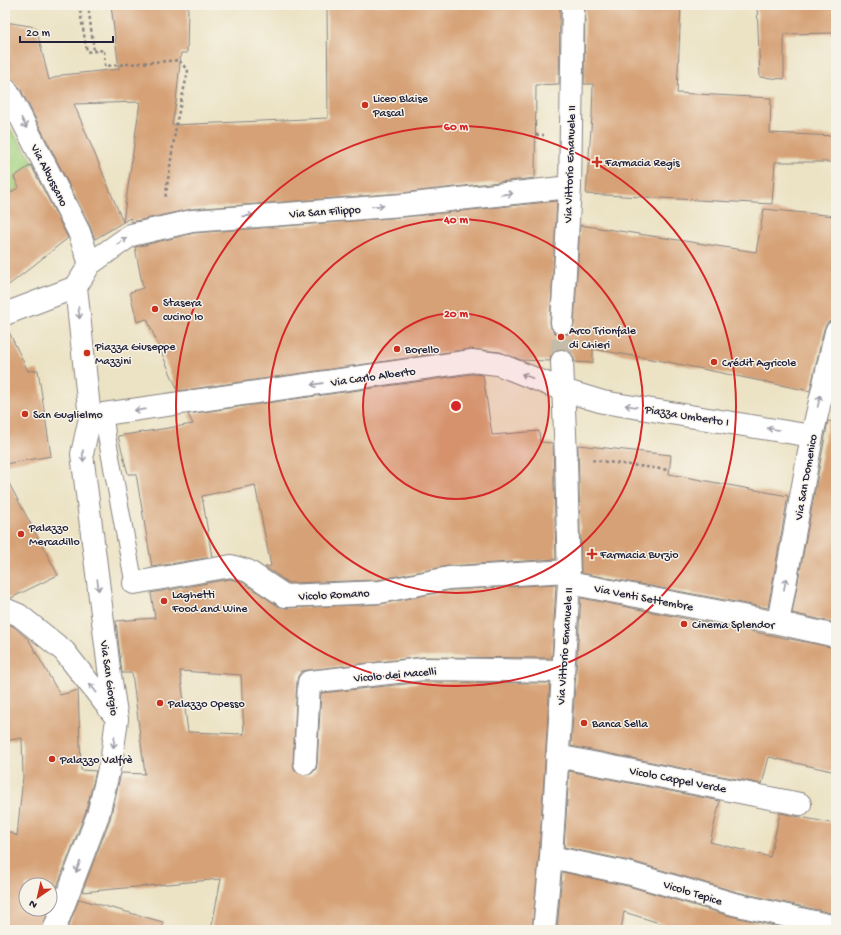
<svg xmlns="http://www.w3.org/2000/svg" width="841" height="935" font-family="'Gochi Hand',sans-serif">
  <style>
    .green { fill: #a3d27f; stroke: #627a5d }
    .building { fill: #d6a176; fill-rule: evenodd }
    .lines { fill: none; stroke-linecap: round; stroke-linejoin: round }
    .street-tunnel { stroke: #c4bca9; stroke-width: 22; stroke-dasharray: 22 11; stroke-linecap: butt }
    .lane-casing { stroke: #878280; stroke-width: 19 }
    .street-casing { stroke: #878280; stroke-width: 24 }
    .path { stroke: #878280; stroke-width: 2.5; stroke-dasharray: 3 3; stroke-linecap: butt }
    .lane { stroke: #fff; stroke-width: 17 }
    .street { stroke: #fff; stroke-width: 22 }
    .oneway { stroke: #9c9ca7 }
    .ring { fill: none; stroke: #d62828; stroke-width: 2 }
    .poi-dot { fill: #c8321e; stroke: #f7f3e8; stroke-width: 1.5 }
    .labels { text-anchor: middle; stroke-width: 3; stroke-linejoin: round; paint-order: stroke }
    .poi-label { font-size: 12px; fill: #22223b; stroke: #f7f3e8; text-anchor: start }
    .street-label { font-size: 12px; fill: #22223b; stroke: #f7f3e8 }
    .centre { fill: #d62828; stroke: #f7f3e8; stroke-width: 2 }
    .ring-label { font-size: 12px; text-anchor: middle; font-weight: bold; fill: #d62828; stroke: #f7f3e8; stroke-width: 3; stroke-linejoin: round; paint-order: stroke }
  </style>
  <rect width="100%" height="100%" fill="#f7f3e8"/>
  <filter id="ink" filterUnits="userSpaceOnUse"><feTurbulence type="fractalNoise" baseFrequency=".025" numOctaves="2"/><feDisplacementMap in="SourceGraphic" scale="8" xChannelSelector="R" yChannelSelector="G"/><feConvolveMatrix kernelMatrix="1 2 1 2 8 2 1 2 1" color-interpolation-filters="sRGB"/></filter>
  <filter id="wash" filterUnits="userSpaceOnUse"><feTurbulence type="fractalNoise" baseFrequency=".012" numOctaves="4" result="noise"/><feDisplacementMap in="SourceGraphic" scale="16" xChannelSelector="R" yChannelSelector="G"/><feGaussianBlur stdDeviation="0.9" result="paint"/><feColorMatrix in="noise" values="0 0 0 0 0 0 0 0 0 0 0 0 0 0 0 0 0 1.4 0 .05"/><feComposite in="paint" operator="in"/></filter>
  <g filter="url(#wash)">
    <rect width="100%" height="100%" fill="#ece3c5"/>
    <path class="green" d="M5 121 34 163 14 177 19 187 5 197Z"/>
    <g id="blocks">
      <path class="building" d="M111 5H188L187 53H181L176 102 172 125 328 118 327 5H560L559 84 536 85 535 178 402 193 191 209 131 222 130 218 95 239 90 226 20 88 11 78 5 59V22L36 27 49 80 62 75 119 69ZM140 102 123 222 74 104Z
        M585 5H681L677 93 771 98 770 133 836 136V162H775L772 204 586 194 592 116 593 84H584Z
        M757 5H836V33L784 34V79L760 77Z
        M31 165 68 238 5 288V197L19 187 14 177Z
        M557 201 550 322 551 328 555 333 562 335 568 334 572 330 574 324 580 225 756 252 764 209 836 216V320H832L827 323 824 329 810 391 668 362 593 349V363L575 362 572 354 567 350 562 349 555 351 551 355 550 361 521 360 500 352 470 349 178 391 147 319 137 322 130 292 143 288 135 247H136L194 233 404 217Z
        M5 326H6L28 371 38 370 51 456 5 464Z
        M472 374 483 375 492 435 539 431 540 442 553 443 556 559 448 566 378 580 289 583 265 567 271 566 255 485 202 496 212 557 152 567 136 474H128L118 436 193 424 188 414Z
        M828 421 836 422V623L792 613Z
        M578 445 671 455 669 474 788 496 768 608 581 573Z
        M5 476 58 575 11 598 5 597Z
        M230 579 243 582 278 606 286 608 381 604 451 590 556 584 552 658 422 657 308 670 302 671 298 676 297 681 293 763 294 769 298 773 305 775 311 774 316 769 317 764 321 693 424 682 550 683 539 856 532 930H211L221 879 82 892 110 819 121 773 145 774 132 673H122L116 621 155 618 151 593ZM180 671 241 675 244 734 188 732Z
        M581 598 836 648V772L769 757 762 784 571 746Z
        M5 623 13 626 29 640 60 695 78 690 81 770 96 771 86 811 50 905V885H26V909H49L42 930H5V830L17 836 23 777 22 738 5 741Z
        M569 771 720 801 710 842 770 857 780 813 836 824V914L737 892 634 862 564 847Z
        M562 872 628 886 730 916 792 930H682L624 912 621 930H557Z
        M79 899 163 922 162 930H67Z"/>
    </g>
  </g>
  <g filter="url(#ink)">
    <use href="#blocks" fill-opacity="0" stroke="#878280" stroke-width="1"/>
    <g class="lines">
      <path class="street-tunnel" d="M562 361V323"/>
      <defs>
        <path id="lane" d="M104 414 107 438 134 583"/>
        <path id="street" d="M5 88 9 94 79 232 90 264
          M5 314 76 287
          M562 323 570 187 573 5
          M90 418 104 414 472 361 498 364 563 390 603 402 812 436
          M134 583 231 566 248 571 285 596 380 592 449 578 569 571
          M569 583 778 623 836 636
          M5 609 19 615 64 651 115 716
          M778 623 812 436 836 332
          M557 756 800 804
          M305 763 309 682 423 669 562 671
          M551 857 631 874 734 904 836 927
          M54 930 98 815 112 756 117 719 109 669 82 454 90 418 76 287 90 264 131 235 192 221 403 205 570 187
          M544 930 551 857 569 583 566 457 562 361"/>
      </defs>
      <use href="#lane" class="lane-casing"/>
      <use href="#street" class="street-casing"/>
      <path class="path" d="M79 5 87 52 104 50 105 66 179 60 188 71 177 120 165 199
        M88 5 94 51
        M536 135H544
        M592 460 669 470"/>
      <use href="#lane" class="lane"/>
      <use href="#street" class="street"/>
    </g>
    <defs><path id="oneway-shaft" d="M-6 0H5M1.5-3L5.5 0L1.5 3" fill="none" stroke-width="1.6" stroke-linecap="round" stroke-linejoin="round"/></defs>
    <g class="oneway">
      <use href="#oneway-shaft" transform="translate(24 123) rotate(63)"/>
      <use href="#oneway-shaft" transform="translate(507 194) rotate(-6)"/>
      <use href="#oneway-shaft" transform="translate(378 206) rotate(-4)"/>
      <use href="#oneway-shaft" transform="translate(248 216) rotate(-4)"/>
      <use href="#oneway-shaft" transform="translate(122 241) rotate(-35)"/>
      <use href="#oneway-shaft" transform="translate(79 313) rotate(84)"/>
      <use href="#oneway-shaft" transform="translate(527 376) rotate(-158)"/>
      <use href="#oneway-shaft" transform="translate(317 384) rotate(172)"/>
      <use href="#oneway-shaft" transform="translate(819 401) rotate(-77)"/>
      <use href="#oneway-shaft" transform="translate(631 406) rotate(-171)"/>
      <use href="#oneway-shaft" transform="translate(140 410) rotate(173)"/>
      <use href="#oneway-shaft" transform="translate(773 429) rotate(-171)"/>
      <use href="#oneway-shaft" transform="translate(83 456) rotate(89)"/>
      <use href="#oneway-shaft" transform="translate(785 584) rotate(-80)"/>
      <use href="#oneway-shaft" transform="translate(98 585) rotate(83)"/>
      <use href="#oneway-shaft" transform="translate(93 688) rotate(-128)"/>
      <use href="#oneway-shaft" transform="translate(114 742) rotate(96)"/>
      <use href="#oneway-shaft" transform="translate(78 867) rotate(111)"/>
    </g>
  </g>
  <circle cx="456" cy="406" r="93" fill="#d62828" fill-opacity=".12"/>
  <g class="ring">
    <circle cx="456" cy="406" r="93"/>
    <circle cx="456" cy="406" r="187"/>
    <circle cx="456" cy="406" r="280"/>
  </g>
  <g class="poi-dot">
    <circle cx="365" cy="105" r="4"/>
    <path d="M595 156h4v4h4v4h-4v4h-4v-4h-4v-4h4z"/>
    <circle cx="155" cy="309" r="4"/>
    <circle cx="561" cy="337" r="4"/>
    <circle cx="397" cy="349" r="4"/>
    <circle cx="87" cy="353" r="4"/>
    <circle cx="714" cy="362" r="4"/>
    <circle cx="25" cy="414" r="4"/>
    <circle cx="21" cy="534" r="4"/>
    <path d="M590 548h4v4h4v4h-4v4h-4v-4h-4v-4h4z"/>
    <circle cx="164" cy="601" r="4"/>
    <circle cx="684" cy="624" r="4"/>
    <circle cx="160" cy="703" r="4"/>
    <circle cx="584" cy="723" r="4"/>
    <circle cx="52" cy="759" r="4"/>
  </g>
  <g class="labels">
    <g class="poi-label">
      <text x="373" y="102">Liceo Blaise<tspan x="373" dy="14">Pascal</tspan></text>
      <text x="605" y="166">Farmacia Regis</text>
      <text x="163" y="306">Stasera<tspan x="163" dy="14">cucino Io</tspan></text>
      <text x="569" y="334">Arco Trionfale<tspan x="569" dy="14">di Chieri</tspan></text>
      <text x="95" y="350">Piazza Giuseppe<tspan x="95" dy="14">Mazzini</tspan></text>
      <text x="405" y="353">Borello</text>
      <text x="722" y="366">Crédit Agricole</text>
      <text x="33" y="418">San Guglielmo</text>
      <text x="29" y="531">Palazzo<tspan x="29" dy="14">Mercadillo</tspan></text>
      <text x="600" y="558">Farmacia Burzio</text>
      <text x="172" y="598">Laghetti<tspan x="172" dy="14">Food and Wine</tspan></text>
      <text x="692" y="628">Cinema Splendor</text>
      <text x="168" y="707">Palazzo Opesso</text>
      <text x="592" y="727">Banca Sella</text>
      <text x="60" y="763">Palazzo Valfrè</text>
    </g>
    <g class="street-label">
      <text transform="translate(569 164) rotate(-88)" y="4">Via Vittorio Emanuele II</text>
      <text transform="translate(50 175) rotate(63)" y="4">Via Albussano</text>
      <text transform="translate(325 211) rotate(-4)" y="4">Via San Filippo</text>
      <text transform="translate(373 376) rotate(-8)" y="4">Via Carlo Alberto</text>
      <text transform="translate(687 415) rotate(9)" y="4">Piazza Umberto I</text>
      <text transform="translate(805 477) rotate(-80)" y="4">Via San Domenico</text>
      <text transform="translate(334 594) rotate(-3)" y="4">Vicolo Romano</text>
      <text transform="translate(644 597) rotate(11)" y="4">Via Venti Settembre</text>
      <text transform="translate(564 646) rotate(-86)" y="4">Via Vittorio Emanuele II</text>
      <text transform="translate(395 674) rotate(-5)" y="4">Vicolo dei Macelli</text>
      <text transform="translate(110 678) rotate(82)" y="4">Via San Giorgio</text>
      <text transform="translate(678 779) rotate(11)" y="4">Vicolo Cappel Verde</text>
      <text transform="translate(693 892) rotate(17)" y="4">Vicolo Tepice</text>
    </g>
  </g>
  <circle cx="456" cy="406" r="6" class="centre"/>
  <g class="ring-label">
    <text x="456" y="130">60 m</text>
    <text x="456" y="223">40 m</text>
    <text x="456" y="317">20 m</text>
  </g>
  <rect width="841" height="935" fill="none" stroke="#f7f3e8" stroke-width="20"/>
  <g transform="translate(38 897) rotate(214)"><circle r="19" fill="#f7f3e8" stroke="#a29fa3"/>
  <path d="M0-3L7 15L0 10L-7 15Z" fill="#c8321e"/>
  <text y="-6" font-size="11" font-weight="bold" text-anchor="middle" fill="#22223b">N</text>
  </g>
  <path d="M20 36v6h93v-6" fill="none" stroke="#22223b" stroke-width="2"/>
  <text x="26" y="36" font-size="12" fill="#22223b" stroke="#f7f3e8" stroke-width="3" paint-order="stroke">20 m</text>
</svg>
